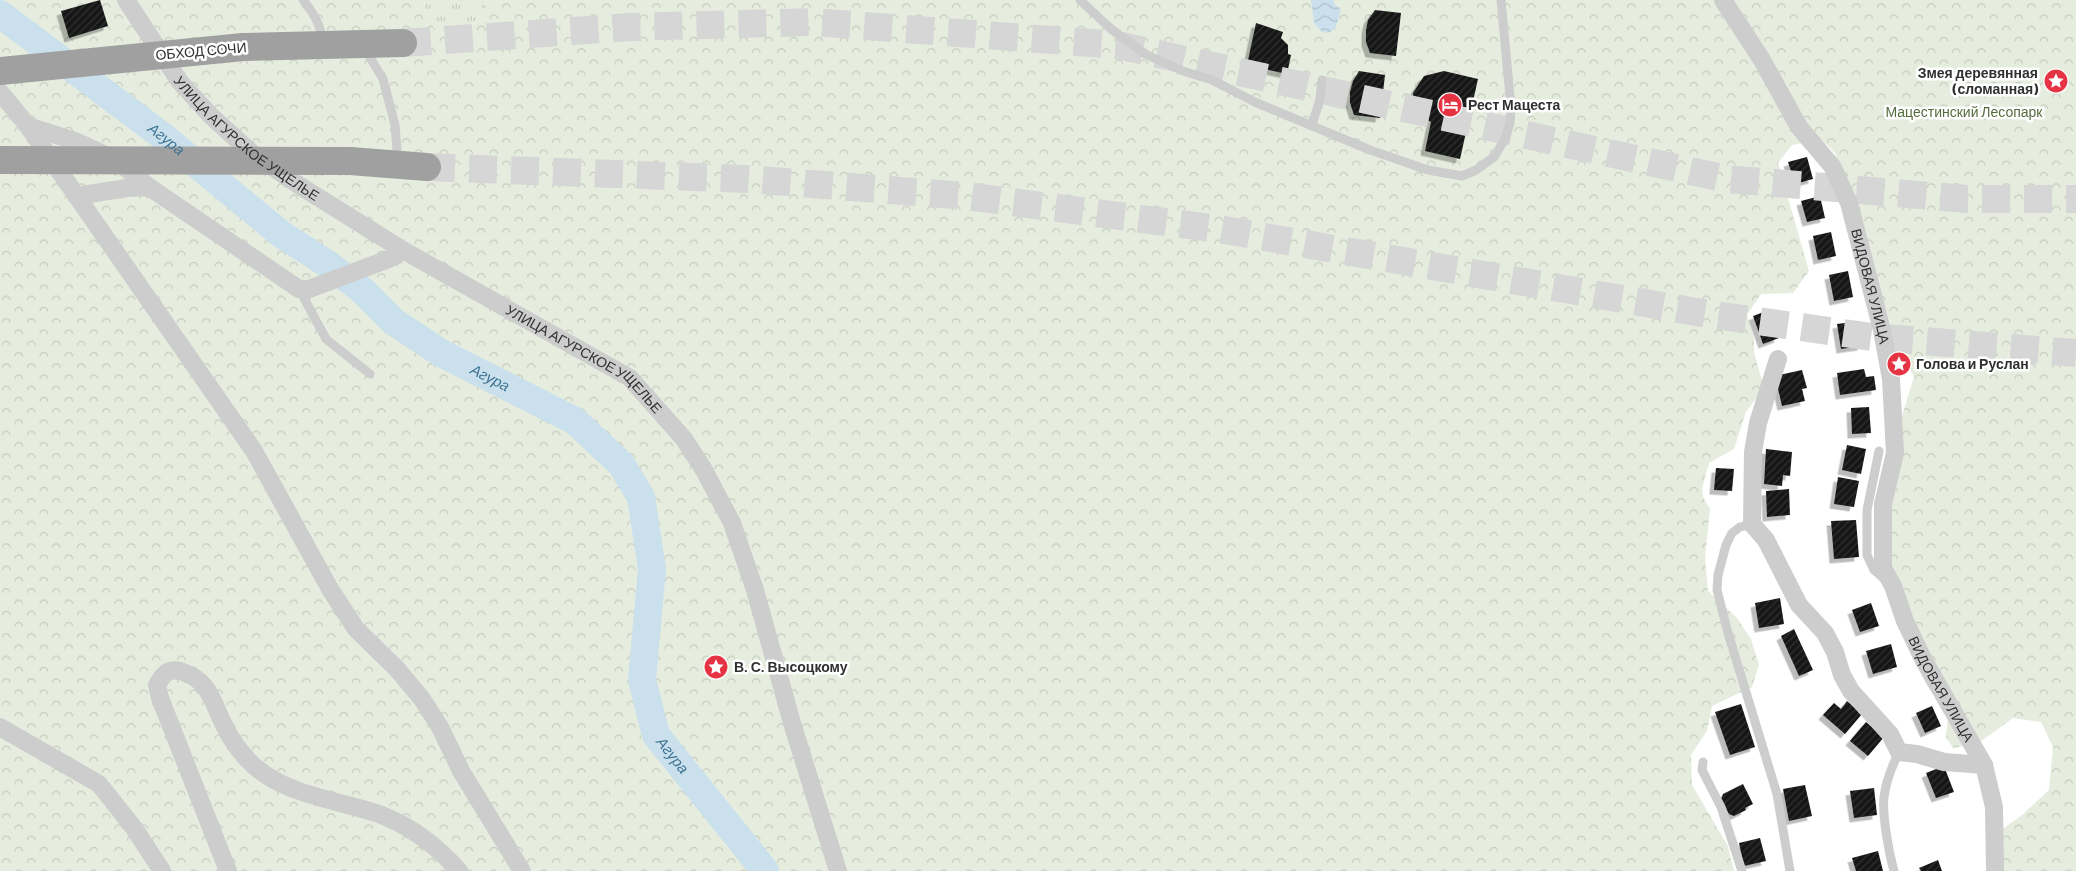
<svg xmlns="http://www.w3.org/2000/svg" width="2076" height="871" font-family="Barlow,sans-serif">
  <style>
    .grass { fill: url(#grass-tufts) }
    .forest { fill: url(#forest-crowns) }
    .water { fill: url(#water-waves) }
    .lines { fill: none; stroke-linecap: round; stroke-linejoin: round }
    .river { stroke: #cae0ec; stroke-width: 28 }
    .building { fill: url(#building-hatch); filter: url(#shadow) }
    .trunk-tunnel { stroke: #d6d6d6; stroke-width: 28; stroke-dasharray: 28 14; stroke-linecap: butt }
    .service { stroke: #cdcdcd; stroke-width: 9 }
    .minor { stroke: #cdcdcd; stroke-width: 18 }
    .trunk { stroke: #a0a0a0; stroke-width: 28 }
    .trunk-bridge { stroke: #a0a0a0; stroke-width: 28 }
    .labels { text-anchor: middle; stroke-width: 5; stroke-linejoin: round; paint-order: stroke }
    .street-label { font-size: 14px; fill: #303030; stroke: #fff }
    .poi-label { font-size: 14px; font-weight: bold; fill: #303030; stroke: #fff; text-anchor: start }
    .park-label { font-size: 14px; fill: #546c3d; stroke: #fff }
    .water-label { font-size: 15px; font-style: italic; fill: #3d7393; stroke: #fff }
  </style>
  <defs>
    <pattern id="grass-tufts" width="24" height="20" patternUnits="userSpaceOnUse" patternTransform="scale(1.25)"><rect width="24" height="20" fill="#e6edde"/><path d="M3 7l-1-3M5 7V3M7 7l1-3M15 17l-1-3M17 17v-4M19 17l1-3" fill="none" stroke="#c6ccbf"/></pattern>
    <pattern id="forest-crowns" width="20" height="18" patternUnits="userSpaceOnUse" patternTransform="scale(1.25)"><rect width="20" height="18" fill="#e6edde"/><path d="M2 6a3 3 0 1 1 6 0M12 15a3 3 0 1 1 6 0" fill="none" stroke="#c6ccbf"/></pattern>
    <pattern id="water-waves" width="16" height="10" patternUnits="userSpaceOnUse" patternTransform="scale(1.25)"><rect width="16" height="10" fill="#cae0ec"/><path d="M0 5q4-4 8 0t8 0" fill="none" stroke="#aec0cb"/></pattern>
    <pattern id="building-hatch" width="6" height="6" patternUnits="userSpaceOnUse" patternTransform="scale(1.25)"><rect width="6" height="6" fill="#171717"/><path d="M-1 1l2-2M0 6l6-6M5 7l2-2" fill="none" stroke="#303030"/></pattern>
    <filter id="shadow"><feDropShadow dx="-4.5" dy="4.5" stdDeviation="0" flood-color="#0004"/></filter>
  </defs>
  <rect width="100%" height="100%" fill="#fff"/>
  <path class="grass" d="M424 0H486L482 14 464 34 439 35 426 15Z"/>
  <path class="forest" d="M0 0H424L426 15 439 35 464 34 482 14 486 0H2076V871H2003L2001 830 2021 816 2049 790 2053 747 2041 722 2013 718 1977 744 1953 748 1946 737 1948 716 1926 684 1912 652 1881 567 1882 480 1914 377 1897 345 1881 294 1859 207 1835 153 1822 140 1792 145 1778 163 1809 271 1793 293 1761 294 1747 315 1754 339V352L1764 388 1746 412 1734 449 1709 463 1702 488 1703 497 1710 509 1705 558 1708 591 1737 618 1751 639 1759 665 1752 687 1712 706 1707 731 1691 755 1692 785 1728 846 1734 871H0Z"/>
  <path class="water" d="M1311 0H1334V4L1341 9 1336 27 1329 33 1322 32 1314 23Z"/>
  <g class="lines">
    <path class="river" id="s1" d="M0 14 165 138 281 234 329 265 363 291 394 322 441 353 575 421 621 464 641 497 652 569 642 680 656 735 765 871"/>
  </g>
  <path class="building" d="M100 0 108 26 69 38 61 11Z
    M1375 10 1401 13 1396 56 1370 53 1366 42V30L1368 20Z
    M1256 23 1283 32 1281 38 1288 45V54L1291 55 1287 74 1247 65Z
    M1359 71 1385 75 1380 118 1354 115 1350 103V92L1353 81Z
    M1444 71 1478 79 1460 159 1425 151 1431 122 1414 112 1413 93 1424 76Z
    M1807 157 1813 179 1795 184 1788 162Z
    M1820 196 1825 218 1807 222 1801 201Z
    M1831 232 1836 256 1818 260 1813 236Z
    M1848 271 1853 297 1834 301 1829 275Z
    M1769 310 1779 338 1763 344 1753 316Z
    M1859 321 1862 346 1841 349 1837 324Z
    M1864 369 1866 377 1874 376 1876 390 1840 395 1837 373Z
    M1802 370 1807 388 1802 389 1805 401 1782 406 1775 376Z
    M1869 407 1871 433 1852 434 1851 408Z
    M1847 445 1866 449 1861 474 1842 470Z
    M1766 449 1792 452 1790 476 1783 475 1782 486 1764 484Z
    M1716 468 1734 469 1732 491 1714 490Z
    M1838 477 1859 481 1854 507 1834 504Z
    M1789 489 1790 515 1767 517 1766 491Z
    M1856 520 1859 557 1834 559 1831 521Z
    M1780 598 1784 624 1759 628 1755 603Z
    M1871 603 1879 626 1860 632 1852 610Z
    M1794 629 1813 670 1799 676 1781 636Z
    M1891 644 1897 667 1873 674 1866 651Z
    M1847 701 1862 714 1845 734 1823 715 1834 703 1841 709Z
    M1741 704 1755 747 1730 755 1715 712Z
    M1932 706 1941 726 1925 733 1916 713Z
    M1866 722 1884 737 1868 756 1850 741Z
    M1944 766 1954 792 1936 798 1926 773Z
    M1743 784 1753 804 1745 808 1746 810 1734 816 1729 814 1721 799 1723 794Z
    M1805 785 1812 816 1789 821 1783 789Z
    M1874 788 1877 815 1854 818 1850 791Z
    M1760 838 1766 861 1744 866 1739 843Z
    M1878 851 1883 871H1856L1852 858Z
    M1938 860 1942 871H1921L1919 868Z"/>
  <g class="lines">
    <path class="trunk-tunnel" d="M403 43 630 27 813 22 1117 45 1727 179 1967 199H2076
      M427 167 747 179 966 196 1219 229 1714 315 1872 337 2076 353"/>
    <path class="service" d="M303 0C312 11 322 26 322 42
      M1080 0 1111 29 1145 54 1183 71 1212 80 1257 103 1370 150 1428 170 1462 176 1476 170 1494 157 1505 139 1510 123 1511 107 1501 0
      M365 49 383 79 395 125 398 162
      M1312 125 1320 99 1322 80
      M299 289 326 339 370 374
      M1879 451 1867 510V555L1874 570 1883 578
      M1752 524 1740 527 1732 533 1726 545 1718 575 1717 590 1728 633 1777 794 1790 871
      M1703 762 1702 770 1721 807 1742 871
      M1894 871C1889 853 1882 815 1884 797 1886 781 1892 766 1899 752"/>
    <g class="minor">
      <path id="s2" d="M126 0 180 82 211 116 252 153 300 186 401 249 630 378 684 439 704 470 732 523 755 590 792 723 838 871"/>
      <path id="s3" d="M1723 0 1762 60 1799 127 1832 166 1849 203 1882 330 1891 379 1895 453 1883 504V568L1893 586 1905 621 1923 659 1984 765 1994 807 1995 871"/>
      <path d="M0 92 28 126 254 451 330 589 356 629 397 669 422 699 440 727 461 771 522 871"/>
      <path d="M28 126 75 141 116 160 149 187 299 289H309L386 260 396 256 401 249"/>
      <path d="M76 196 127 188 149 187"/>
      <path d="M1778 359 1758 423 1753 452 1752 524 1766 540 1799 605 1825 633 1835 652 1842 675 1851 691 1890 734 1899 752 1917 754 1944 762 1984 765"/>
      <path d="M0 727 99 784 134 828 162 871"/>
      <path d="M228 871 160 698 157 685C163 674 169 667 183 672 211 681 213 705 225 727 230 738 239 750 247 759 280 795 335 799 379 814 411 826 437 846 459 871"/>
    </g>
    <path class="trunk" d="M243 47 403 43
      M350 161 427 167"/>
    <path class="trunk-bridge" d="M0 71 243 47
      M0 160 350 161"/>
  </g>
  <defs>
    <symbol id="sight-disc" viewBox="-11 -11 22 22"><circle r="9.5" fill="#e63343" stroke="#fff"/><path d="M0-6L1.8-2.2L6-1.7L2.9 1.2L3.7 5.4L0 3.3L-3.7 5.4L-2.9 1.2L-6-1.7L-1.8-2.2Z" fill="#fff"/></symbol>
    <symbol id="hotel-disc" viewBox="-11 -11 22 22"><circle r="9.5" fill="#e63343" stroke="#fff"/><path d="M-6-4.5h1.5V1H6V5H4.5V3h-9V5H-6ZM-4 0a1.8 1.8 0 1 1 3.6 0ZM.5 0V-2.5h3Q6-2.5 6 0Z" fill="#fff"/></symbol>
  </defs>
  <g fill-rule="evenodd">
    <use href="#sight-disc" x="2042" y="67" width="28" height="28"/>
    <use href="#hotel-disc" x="1436" y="91" width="28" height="28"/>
    <use href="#sight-disc" x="1885" y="350" width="28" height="28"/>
    <use href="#sight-disc" x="702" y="653" width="28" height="28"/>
  </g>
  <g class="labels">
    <g class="street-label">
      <text transform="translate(201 51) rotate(-5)" y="5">ОБХОД СОЧИ</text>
      <text dy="5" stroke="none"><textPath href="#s2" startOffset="186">УЛИЦА АГУРСКОЕ УЩЕЛЬЕ</textPath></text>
      <text dy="5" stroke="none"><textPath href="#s3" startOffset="326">ВИДОВАЯ УЛИЦА</textPath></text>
      <text dy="5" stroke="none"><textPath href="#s2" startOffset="591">УЛИЦА АГУРСКОЕ УЩЕЛЬЕ</textPath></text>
      <text dy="5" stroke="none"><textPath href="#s3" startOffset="746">ВИДОВАЯ УЛИЦА</textPath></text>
    </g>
    <g class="poi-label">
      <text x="2038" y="78" text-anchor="end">Змея деревянная<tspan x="2038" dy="16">(сломанная)</tspan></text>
      <text x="1468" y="110">Рест Мацеста</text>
      <text x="1916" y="369">Голова и Руслан</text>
      <text x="734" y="672">В. С. Высоцкому</text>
    </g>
    <g class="park-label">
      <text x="1964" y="117">Мацестинский Лесопарк</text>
    </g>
    <g class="water-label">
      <text dy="5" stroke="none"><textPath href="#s1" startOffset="208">Агура</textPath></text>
      <text dy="5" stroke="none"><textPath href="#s1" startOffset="612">Агура</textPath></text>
      <text dy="5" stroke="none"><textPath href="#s1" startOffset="1076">Агура</textPath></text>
    </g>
  </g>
</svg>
